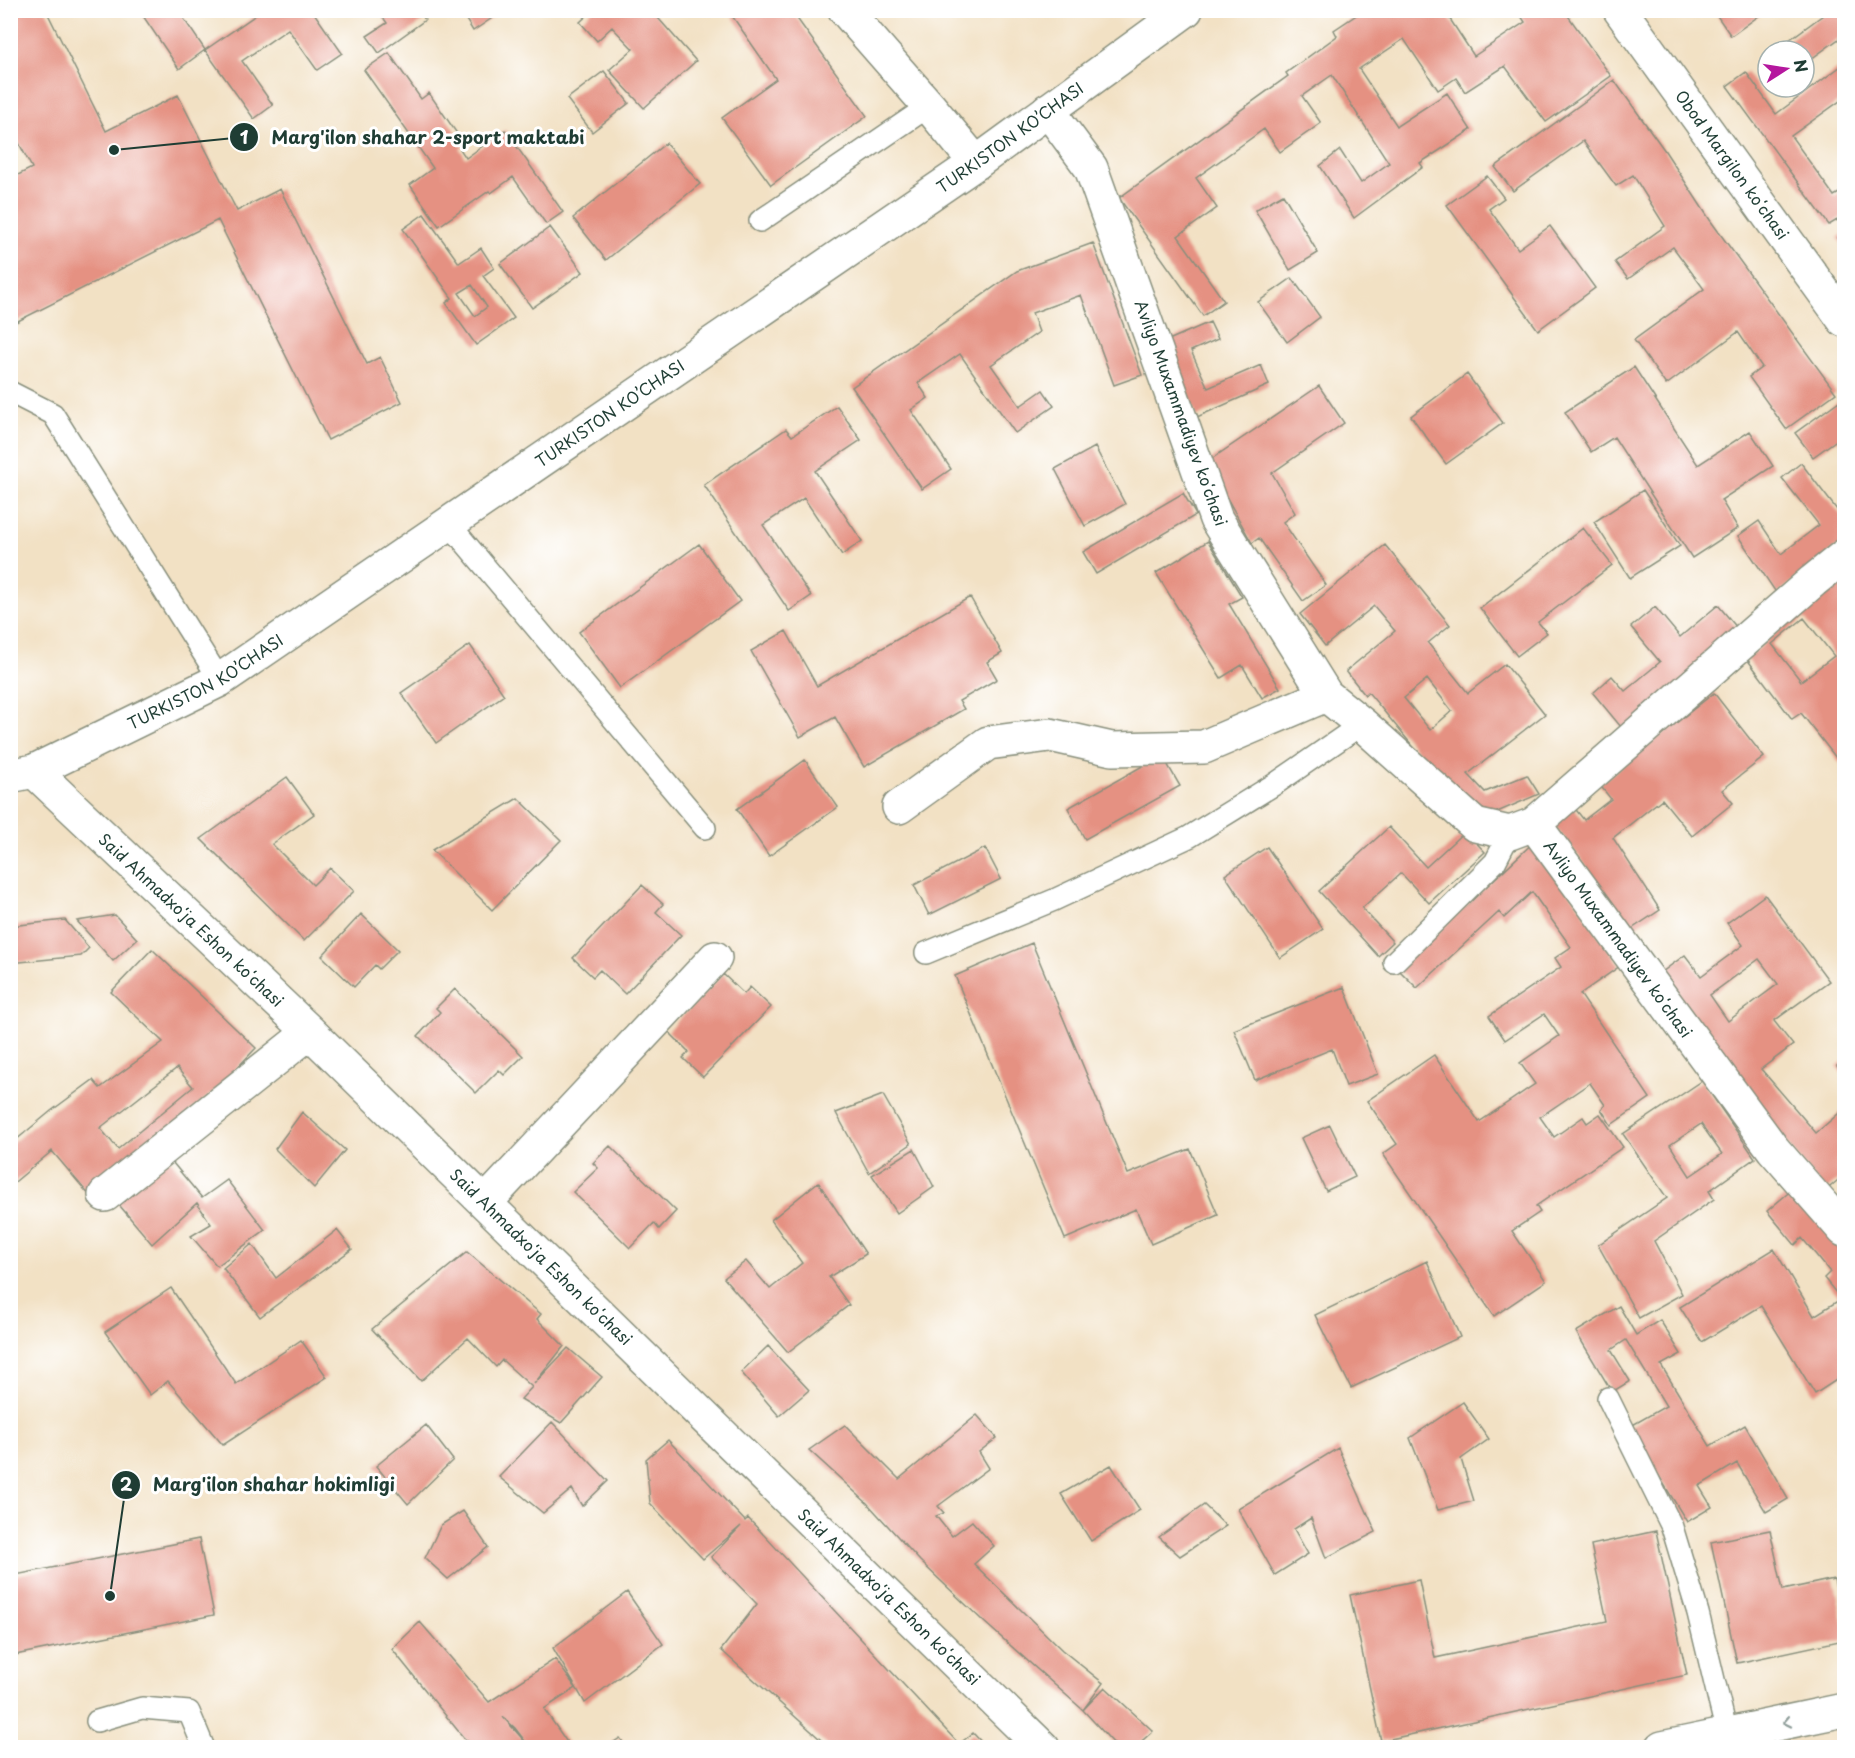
<svg xmlns="http://www.w3.org/2000/svg" width="1855" height="1758" font-family="'Playpen Sans',sans-serif">
  <style>
    .building { fill: #e59182; fill-rule: evenodd }
    .lines { fill: none; stroke-linecap: round; stroke-linejoin: round }
    .service-casing { stroke: #888f7c; stroke-width: 24 }
    .minor-casing { stroke: #888f7c; stroke-width: 36 }
    .secondary-casing { stroke: #888f7c; stroke-width: 36 }
    .primary-casing { stroke: #888f7c; stroke-width: 36 }
    .service { stroke: #fff; stroke-width: 21 }
    .minor { stroke: #fff; stroke-width: 33 }
    .secondary { stroke: #fff; stroke-width: 33 }
    .primary { stroke: #fff; stroke-width: 33 }
    .oneway { stroke: #8f9e9a }
    .labels { text-anchor: middle; stroke-width: 6; stroke-linejoin: round; paint-order: stroke }
    .street-label { font-size: 16px; fill: #1f3d34; stroke: #fff }
    .leader { fill: none; stroke: #1f3d34; stroke-width: 2 }
    .callout-dot { fill: #1f3d34; stroke: #fff; stroke-width: 2 }
    .mark-label { font-size: 18px; text-anchor: middle; font-weight: bold; fill: #fff }
    .callout-label { font-size: 18px; text-anchor: middle; font-weight: bold; fill: #1f3d34; stroke: #fff; stroke-width: 6; stroke-linejoin: round; paint-order: stroke }
  </style>
  <rect width="100%" height="100%" fill="#fff"/>
  <filter id="ink" filterUnits="userSpaceOnUse"><feTurbulence type="fractalNoise" baseFrequency=".0167" numOctaves="2"/><feDisplacementMap in="SourceGraphic" scale="12" xChannelSelector="R" yChannelSelector="G"/><feConvolveMatrix kernelMatrix="1 2 1 2 8 2 1 2 1" color-interpolation-filters="sRGB"/></filter>
  <filter id="wash" filterUnits="userSpaceOnUse"><feTurbulence type="fractalNoise" baseFrequency=".008" numOctaves="4" result="noise"/><feDisplacementMap in="SourceGraphic" scale="24" xChannelSelector="R" yChannelSelector="G"/><feGaussianBlur stdDeviation="1.35" result="paint"/><feColorMatrix in="noise" values="0 0 0 0 0 0 0 0 0 0 0 0 0 0 0 0 0 1.4 0 .05"/><feComposite in="paint" operator="in"/></filter>
  <g filter="url(#wash)">
    <rect width="100%" height="100%" fill="#f2e1c4"/>
    <g id="blocks">
      <path class="building" d="M10 10H46L106 131 178 95 237 211 280 189 367 364 380 357 402 402 328 440 218 220 10 325V179L32 168 10 126Z
        M139 10H178L205 50 263 10H312L342 53 317 70 288 29 242 61 273 105 254 119 205 50 179 69Z
        M378 10H418L425 20 379 53 367 36 387 23Z
        M460 10H504L473 31Z
        M593 10H651L696 61 644 108 609 70 633 49 612 27 597 41 580 22Z
        M728 10H791L867 116 771 185 722 118 776 79Z
        M1364 10H1449L1446 13 1474 56 1525 22 1517 10H1564L1611 76 1546 122 1505 66 1465 92 1456 78 1438 90 1404 39 1359 69 1397 126 1447 93 1471 130 1420 163 1423 167 1354 218 1320 166 1340 150 1361 183 1389 163 1332 75 1302 96 1321 123 1280 152 1264 129 1196 178 1217 208 1178 236 1224 301 1203 316 1119 198 1288 76 1286 73 1337 36 1334 30Z
        M1713 10H1767L1731 36Z
        M1830 10H1844V35L1804 64V51H1774Z
        M389 53 421 99 429 93 465 145 460 149 466 158 505 130 563 212 546 224 513 177 491 193 489 191 439 226 410 185 433 168 364 70Z
        M1844 64V98L1791 136 1834 196 1844 190V216L1829 225 1727 86 1746 72 1776 114Z
        M604 71 629 103 592 132 567 99Z
        M1614 80 1665 151 1710 220 1836 393 1786 429 1749 377 1762 367 1738 332 1666 385 1634 340 1704 289 1673 247 1628 279 1615 262 1665 226 1633 175 1616 186 1583 141 1513 191 1495 167Z
        M666 143 700 184 606 260 573 218Z
        M1487 176 1504 198 1489 209 1518 249 1550 226 1595 288 1538 330 1447 205Z
        M1283 194 1318 253 1290 270 1255 210Z
        M424 214 459 263 481 248 494 268 483 276 514 318 476 345 446 303 452 298 403 229ZM472 285 487 307 475 316 459 293Z
        M550 227 583 272 532 308 500 264Z
        M1844 233V247L1838 238Z
        M1093 243 1142 375 1114 385 1081 295 1032 313 1039 332 991 365 1020 406 1043 390 1054 406 1015 433 960 354 918 383 928 398 911 410 951 469 922 489 852 387 1017 271Z
        M1292 278 1320 317 1287 342 1258 302Z
        M1210 322 1218 339 1191 351 1208 388 1261 365 1269 385 1197 417 1164 342Z
        M1634 367 1698 465 1750 431 1773 466 1721 500 1738 528 1692 558 1614 437 1591 452 1565 412Z
        M1467 374 1503 423 1446 464 1411 416Z
        M1319 386 1344 423 1272 473 1295 513 1283 522 1326 585 1303 601 1259 538 1252 543 1207 462Z
        M1839 401 1844 409V448L1838 439 1813 457 1795 433Z
        M837 406 861 440 815 471 862 541 842 555 804 498 763 525 811 596 789 611 704 485 786 429 792 436Z
        M1095 447 1125 504 1085 526 1055 469Z
        M1801 463 1844 519V542L1777 594 1738 536 1759 521 1781 554 1819 525 1782 478Z
        M1643 490 1680 546 1630 578 1594 522Z
        M1183 493 1196 515 1096 574 1083 552Z
        M1583 528 1612 565 1538 622 1547 633 1517 656 1480 608Z
        M1208 541 1242 597 1229 604 1280 688 1262 698 1242 665 1221 678 1156 573Z
        M699 544 740 601 620 688 579 632Z
        M1385 545 1450 625 1428 643 1468 693 1505 664 1545 714 1468 774 1485 792 1527 775 1539 794 1495 813 1462 803 1431 768 1368 692 1365 695 1346 671 1395 631 1374 606 1325 646 1300 614ZM1427 679 1452 711 1430 730 1404 698Z
        M1844 571V768L1801 713 1792 719 1747 659ZM1804 618 1834 656 1801 681 1772 644Z
        M970 597 1002 653 987 662 997 679 959 701 964 709 864 767 835 717 800 737 751 651 786 631 817 686Z
        M1718 605 1743 635 1626 733 1593 693 1612 676 1625 691 1660 662 1631 627 1655 607 1680 637Z
        M470 645 504 695 436 743 401 693Z
        M1714 693 1764 757 1722 790 1733 803 1692 836 1662 799 1613 838 1660 910 1627 932 1583 862 1551 822 1573 806 1584 820 1611 799 1599 784Z
        M1162 755 1180 786 1085 839 1068 808Z
        M805 760 838 807 769 856 737 809Z
        M287 777 314 814 272 844 313 885 330 868 354 891 304 941 201 839Z
        M518 798 561 840 492 910 432 850Z
        M1389 827 1426 867 1465 831 1485 852 1429 903 1401 873 1362 908 1393 942 1378 956 1319 891Z
        M1535 841 1620 966 1580 994 1650 1098 1611 1125 1601 1109 1605 1105 1590 1083 1540 1117 1554 1137 1583 1117 1587 1123 1600 1114 1623 1147 1536 1206 1540 1212 1512 1231 1546 1281 1494 1316 1383 1154 1397 1144 1367 1101 1434 1055 1479 1122 1535 1084 1520 1063 1559 1036 1544 1014 1505 1040 1489 1016 1561 967 1555 958 1571 947 1532 892 1504 918 1499 912 1417 988 1398 969Z
        M1267 847 1323 929 1280 958 1225 875Z
        M985 848 1001 879 929 915 914 885Z
        M642 885 663 904 656 912 681 935 625 994 600 970 593 977 573 958Z
        M1765 895 1829 981 1774 1021 1793 1045 1761 1069 1816 1133 1844 1109V1175L1824 1192 1658 975 1685 955 1701 976 1743 945 1727 923ZM1759 959 1778 984 1728 1021 1710 995Z
        M361 914 398 950 379 969 375 965 354 987 322 956Z
        M115 915 137 939 113 961 77 921Z
        M65 920 89 948 81 956 10 963V926Z
        M1032 943 1128 1174 1190 1149 1218 1215 1151 1244 1136 1209 1065 1239 955 976Z
        M152 949 256 1048 215 1091 90 1196 52 1151 10 1186V1145L51 1111 93 1080 100 1088 163 1042 111 992ZM177 1068 193 1087 118 1149 100 1128Z
        M723 974 744 994 750 987 771 1007 703 1077 683 1058 689 1052 668 1031Z
        M1344 987 1378 1074 1346 1086 1332 1049 1255 1080 1234 1030Z
        M455 989 523 1056 504 1075 499 1070 476 1093 418 1036 440 1012 436 1008Z
        M1844 1061V1077L1837 1066Z
        M1702 1081 1755 1158 1709 1191 1714 1199 1654 1241 1682 1294 1639 1318 1598 1245 1667 1198 1623 1134ZM1701 1124 1722 1154 1690 1176 1670 1145Z
        M883 1095 911 1144 869 1173 836 1113Z
        M302 1112 345 1150 314 1188 275 1149Z
        M1330 1125 1355 1177 1326 1191 1301 1138Z
        M610 1146 676 1211 659 1229 654 1223 630 1248 573 1192 598 1168 593 1163Z
        M914 1149 934 1187 897 1213 872 1175Z
        M168 1157 202 1198 227 1180 265 1230 217 1266 191 1236 211 1224 197 1203 152 1244 115 1200Z
        M818 1182 866 1254 829 1277 849 1305 788 1352 724 1278 746 1261 770 1289 802 1263 771 1220Z
        M1793 1189 1844 1251V1375L1815 1394 1761 1306 1702 1342 1680 1307 1774 1249 1814 1316 1841 1299 1824 1278 1830 1272 1812 1250 1802 1238 1795 1245 1767 1211Z
        M337 1230 352 1249 260 1317 223 1268 252 1244 276 1278Z
        M467 1252 541 1314 537 1319 564 1346 534 1384 568 1348 602 1377 561 1423 521 1399 532 1387 502 1360 496 1367 468 1338 421 1381 372 1329Z
        M1427 1261 1460 1337 1351 1388 1315 1315Z
        M171 1288 236 1384 301 1340 327 1377 223 1445 168 1381 150 1395 105 1332Z
        M1619 1306 1636 1335 1660 1320 1681 1354 1661 1365 1710 1446 1745 1425 1788 1499 1766 1512 1737 1463 1699 1486 1712 1507 1687 1522 1629 1427 1666 1406 1626 1340 1611 1350 1630 1381 1612 1392 1576 1332Z
        M768 1346 809 1390 779 1416 741 1372Z
        M1463 1402 1489 1439 1461 1459 1474 1501 1438 1510 1410 1438Z
        M977 1415 997 1438 979 1452 989 1468 938 1506 944 1513 936 1516 952 1536 972 1521 994 1546 974 1564 1062 1650 1103 1683 1083 1710 1105 1687 1153 1731 1134 1748H1118L1083 1710 983 1621 920 1561 867 1503 809 1450 845 1425 899 1479Z
        M552 1422 608 1481 582 1506 572 1489 543 1513 499 1477Z
        M426 1425 453 1460 408 1504 376 1466Z
        M668 1440 745 1521 748 1518 959 1744 973 1733 987 1748H830L721 1650 757 1604 711 1557 741 1526 703 1559 650 1503 646 1459Z
        M1338 1448 1376 1532 1326 1558 1311 1518 1294 1529 1308 1554 1275 1575 1238 1509Z
        M1111 1465 1140 1510 1091 1541 1061 1494Z
        M1204 1505 1226 1526 1180 1556 1159 1537Z
        M463 1511 488 1547 448 1579 425 1558 441 1525Z
        M1770 1530 1783 1590 1834 1579 1844 1625V1640L1737 1663 1711 1542Z
        M1656 1531 1687 1675 1381 1741 1350 1595 1419 1580 1435 1658 1607 1621 1591 1545Z
        M199 1539 214 1615 10 1656V1576Z
        M627 1592 663 1644 585 1703 553 1648Z
        M420 1622 489 1702 555 1659 576 1688 544 1709 571 1748H475L463 1737 392 1649ZM503 1717 515 1728 528 1745Z
        M620 1738 627 1748H605Z"/>
    </g>
  </g>
  <g filter="url(#ink)">
    <use href="#blocks" fill-opacity="0" stroke="#888f7c" stroke-width="1.5"/>
    <g class="lines">
      <defs>
        <path id="service" d="M760 221 929 106
          M10 392 53 414 220 680
          M450 525 705 828
          M926 953 1054 900 1189 837 1275 784 1362 724
          M1394 962 1495 862 1510 833
          M1608 1398 1672 1527 1698 1613 1727 1734
          M97 1721 142 1708 189 1712 204 1748"/>
        <path id="minor" d="M845 10 929 106 976 163
          M1620 10 1844 320
          M1048 110 1091 168 1216 519 1326 695 1362 724 1475 825 1510 833 1534 824 1773 1149 1844 1230
          M34 771 310 1032 1043 1748
          M899 807 988 743 1050 735 1112 749 1204 747 1326 695
          M1534 824 1813 581 1844 556
          M105 1195 310 1032
          M485 1203 715 958"/>
        <g id="secondary">
          <path id="s1" d="M10 776 34 771 220 680 976 163 1186 10"/>
        </g>
        <path id="primary" d="M1662 1748 1844 1710"/>
      </defs>
      <use href="#service" class="service-casing"/>
      <use href="#minor" class="minor-casing"/>
      <use href="#secondary" class="secondary-casing"/>
      <use href="#primary" class="primary-casing"/>
      <use href="#service" class="service"/>
      <use href="#minor" class="minor"/>
      <use href="#secondary" class="secondary"/>
      <use href="#primary" class="primary"/>
    </g>
    <defs><path id="oneway-chevron" d="M-2-3.5L2.5 0L-2 3.5" fill="none" stroke-width="1.6" stroke-linecap="round" stroke-linejoin="round" transform="scale(1.5)"/></defs>
    <use class="oneway" href="#oneway-chevron" transform="translate(1787 1722) rotate(168)"/>
  </g>
  <g class="labels">
    <g class="street-label">
      <text dy="6" stroke="none"><textPath href="#s1" startOffset="1190">TURKISTON KO’CHASI</textPath></text>
      <text transform="translate(1732 165) rotate(54)" y="6">Obod Margilon koʻchasi</text>
      <text transform="translate(1181 413) rotate(70)" y="6">Avliyo Muxammadiyev koʻchasi</text>
      <text dy="6" stroke="none"><textPath href="#s1" startOffset="704">TURKISTON KO’CHASI</textPath></text>
      <text dy="6" stroke="none"><textPath href="#s1" startOffset="218">TURKISTON KO’CHASI</textPath></text>
      <text transform="translate(191 920) rotate(43)" y="6">Said Ahmadxoʻja Eshon koʻchasi</text>
      <text transform="translate(1618 939) rotate(54)" y="6">Avliyo Muxammadiyev koʻchasi</text>
      <text transform="translate(541 1257) rotate(44)" y="6">Said Ahmadxoʻja Eshon koʻchasi</text>
      <text transform="translate(889 1597) rotate(44)" y="6">Said Ahmadxoʻja Eshon koʻchasi</text>
    </g>
  </g>
  <path class="leader" d="M114 150L244 137M110 1596L126 1485"/>
  <g class="callout-dot">
    <circle cx="114" cy="150" r="6"/>
    <circle cx="110" cy="1596" r="6"/>
    <circle cx="244" cy="137" r="15"/>
    <circle cx="126" cy="1485" r="15"/>
  </g>
  <g class="mark-label">
    <text x="244" y="144">1</text>
    <text x="126" y="1491">2</text>
  </g>
  <g class="callout-label">
    <text x="428" y="144">Marg'ilon shahar 2-sport maktabi</text>
    <text x="274" y="1491">Marg'ilon shahar hokimligi</text>
  </g>
  <rect width="1855" height="1758" fill="none" stroke="#fff" stroke-width="36"/>
  <g transform="translate(1786 69) rotate(78)"><circle r="28" fill="#ffffff" stroke="#a5b1ae" stroke-width="1.5"/>
  <path d="M0-4.5L10 22L0 15L-10 22Z" fill="#b5179e"/>
  <text y="-9" font-size="16" font-weight="bold" text-anchor="middle" fill="#1f3d34">N</text>
  </g>
</svg>
